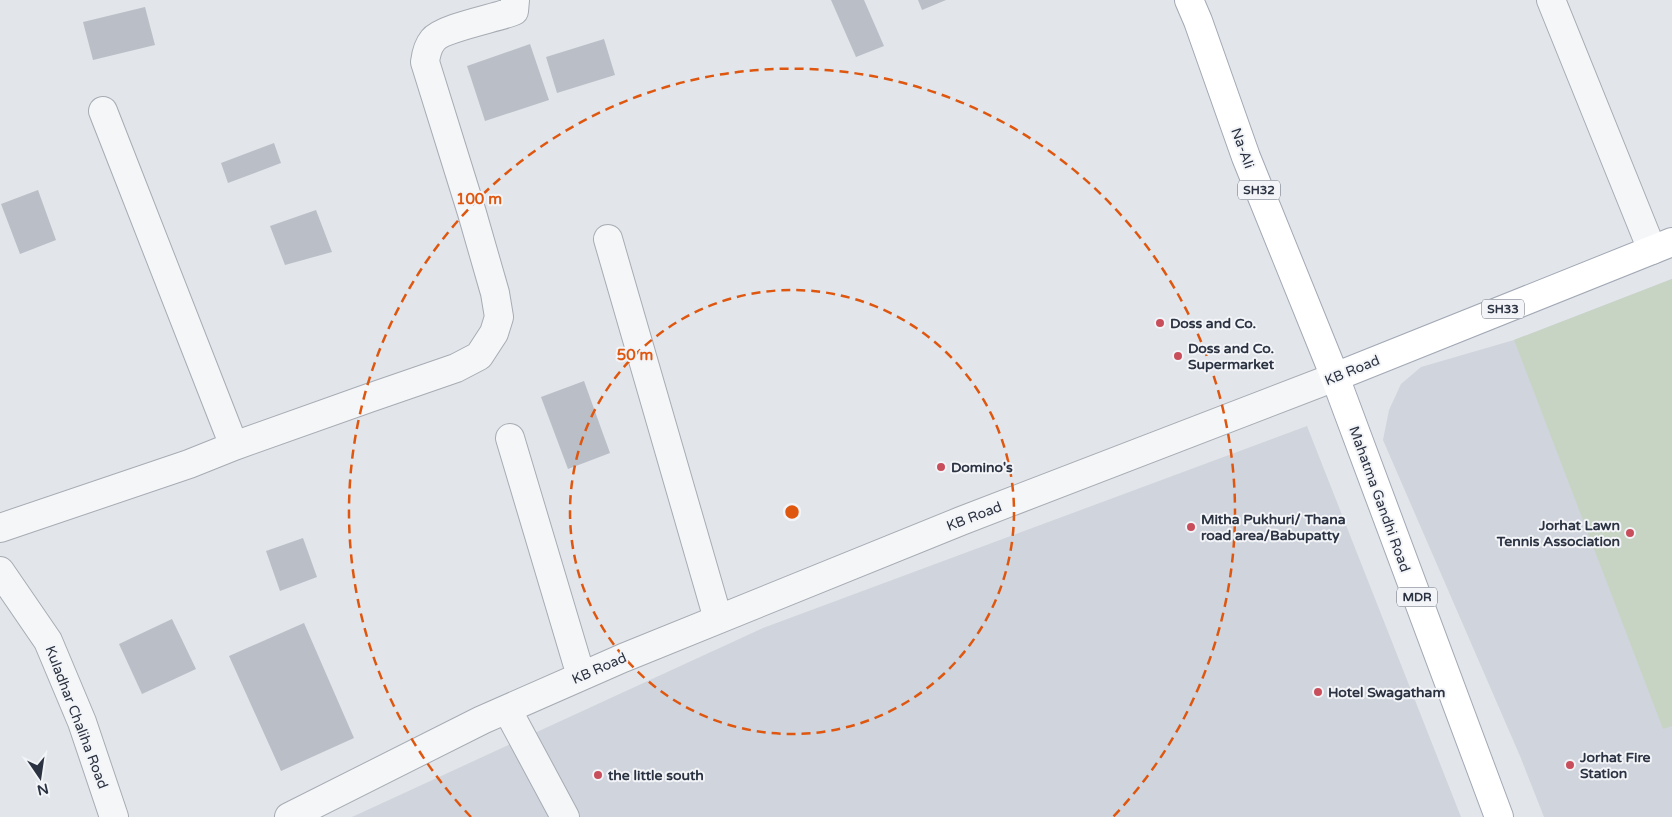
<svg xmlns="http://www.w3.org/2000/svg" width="1672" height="817" font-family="'Varela Round',sans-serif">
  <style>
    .built { fill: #d0d4dc }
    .green { fill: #c7d4c4 }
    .building { fill: #babec7 }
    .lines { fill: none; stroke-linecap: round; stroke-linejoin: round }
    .minor-casing { stroke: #a7acb4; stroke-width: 30 }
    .major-casing { stroke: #a2a9b5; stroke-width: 30 }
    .minor { stroke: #f5f6f8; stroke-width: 28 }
    .major { stroke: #fff; stroke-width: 28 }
    .ring { fill: none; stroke: #df570f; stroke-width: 2.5; stroke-dasharray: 9 6 }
    .poi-dot { fill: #c94e5c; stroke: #f2f4f7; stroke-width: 2 }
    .labels { text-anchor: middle; stroke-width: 4; stroke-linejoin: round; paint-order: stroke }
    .shield { fill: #f2f4f7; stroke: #676c78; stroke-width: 1 }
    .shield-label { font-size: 12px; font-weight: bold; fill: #2b3241 }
    .street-label { font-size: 14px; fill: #2b3241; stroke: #f2f4f7 }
    .poi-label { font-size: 14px; font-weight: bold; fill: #2b3241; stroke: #f2f4f7; text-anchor: start }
    .centre { fill: #df570f; stroke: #f2f4f7; stroke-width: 2.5 }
    .ring-label { font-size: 15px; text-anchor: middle; font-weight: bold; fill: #df570f; stroke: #f2f4f7; stroke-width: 4; stroke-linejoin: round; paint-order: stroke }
  </style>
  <rect width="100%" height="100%" fill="#e2e5ea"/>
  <path class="built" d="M1672 279V817H1544L1520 756 1383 440 1389 410 1401 384 1421 367 1514 340Z
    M1307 426 1461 817H352L763 628Z"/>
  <path class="green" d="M1672 279V726L1663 729 1514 340Z"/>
  <path class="building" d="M831 0H864L884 46 856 57Z
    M918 0H946L922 10Z
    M145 7 155 45 93 60 83 22Z
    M604 39 615 75 557 93 546 57Z
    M530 44 549 100 485 121 467 66Z
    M274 143 281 163 228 183 221 163Z
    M38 190 56 240 20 254 1 204Z
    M316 210 332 252 285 265 270 226Z
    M584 381 610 453 568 469 541 397Z
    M303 538 317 577 280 591 266 551Z
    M172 619 196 669 142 694 119 644Z
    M304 623 354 738 281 771 229 656Z"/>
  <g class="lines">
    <defs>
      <path id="minor" d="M1551 0 1652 250
        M103 111 234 446
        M608 239 718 619
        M510 438 581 676
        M0 528 189 464 234 446 369 398 456 368 479 356 494 333 499 317 495 293 472 213 425 62C426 54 428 46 433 40 442 28 497 18 514 11L515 0
        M0 571 48 641 82 722 114 817
        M507 709 565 817
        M289 817 482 720 623 658 961 521 1335 377"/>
      <path id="major" d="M1189 0 1198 21 1246 157 1335 377 1499 817
        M1335 377 1672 242"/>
    </defs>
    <use href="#minor" class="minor-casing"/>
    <use href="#major" class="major-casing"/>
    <use href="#minor" class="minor"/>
    <use href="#major" class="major"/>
  </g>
  <g class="ring">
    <circle cx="792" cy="512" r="222"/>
    <path d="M471 817A443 443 0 1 1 1113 817"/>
  </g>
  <g class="poi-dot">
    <circle cx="1160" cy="323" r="5"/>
    <circle cx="1178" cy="356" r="5"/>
    <circle cx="941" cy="467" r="5"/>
    <circle cx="1191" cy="527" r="5"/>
    <circle cx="1630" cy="533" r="5"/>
    <circle cx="1318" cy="692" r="5"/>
    <circle cx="1570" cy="765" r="5"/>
    <circle cx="598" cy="775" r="5"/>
  </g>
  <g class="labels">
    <g class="shield">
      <rect x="1238" y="180.5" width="42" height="19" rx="4"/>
      <rect x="1482" y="299.5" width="42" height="19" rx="4"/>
      <rect x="1397" y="587.5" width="40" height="19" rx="4"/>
    </g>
    <g class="shield-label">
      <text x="1259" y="194">SH32</text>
      <text x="1503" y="313">SH33</text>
      <text x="1417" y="601">MDR</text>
    </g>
    <g class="street-label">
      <text transform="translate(1243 148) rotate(70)" y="5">Na-Ali</text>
      <text transform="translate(1352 370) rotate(-22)" y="5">KB Road</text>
      <text transform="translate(1380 499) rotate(70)" y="5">Mahatma Gandhi Road</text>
      <text transform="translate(974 516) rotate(-21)" y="5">KB Road</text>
      <text transform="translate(599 668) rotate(-24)" y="5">KB Road</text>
      <text transform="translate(77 717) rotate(69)" y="5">Kuladhar Chaliha Road</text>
    </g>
    <g class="poi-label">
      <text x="1170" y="328">Doss and Co.</text>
      <text x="1188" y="353">Doss and Co.<tspan x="1188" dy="16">Supermarket</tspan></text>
      <text x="951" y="472">Domino's</text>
      <text x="1201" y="524">Mitha Pukhuri/ Thana<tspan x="1201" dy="16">road area/Babupatty</tspan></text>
      <text x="1620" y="530" text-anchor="end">Jorhat Lawn<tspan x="1620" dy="16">Tennis Association</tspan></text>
      <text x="1328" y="697">Hotel Swagatham</text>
      <text x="1580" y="762">Jorhat Fire<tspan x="1580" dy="16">Station</tspan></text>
      <text x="608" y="780">the little south</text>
    </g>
  </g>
  <circle cx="792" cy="512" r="8" class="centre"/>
  <g class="ring-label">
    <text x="479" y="204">100 m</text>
    <text x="635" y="360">50 m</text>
  </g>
  <g transform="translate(40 777) rotate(167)" stroke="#f2f4f7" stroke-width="4" paint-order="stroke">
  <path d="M0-4L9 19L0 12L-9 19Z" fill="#2b3241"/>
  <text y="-8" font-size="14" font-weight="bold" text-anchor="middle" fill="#2b3241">N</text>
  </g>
</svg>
